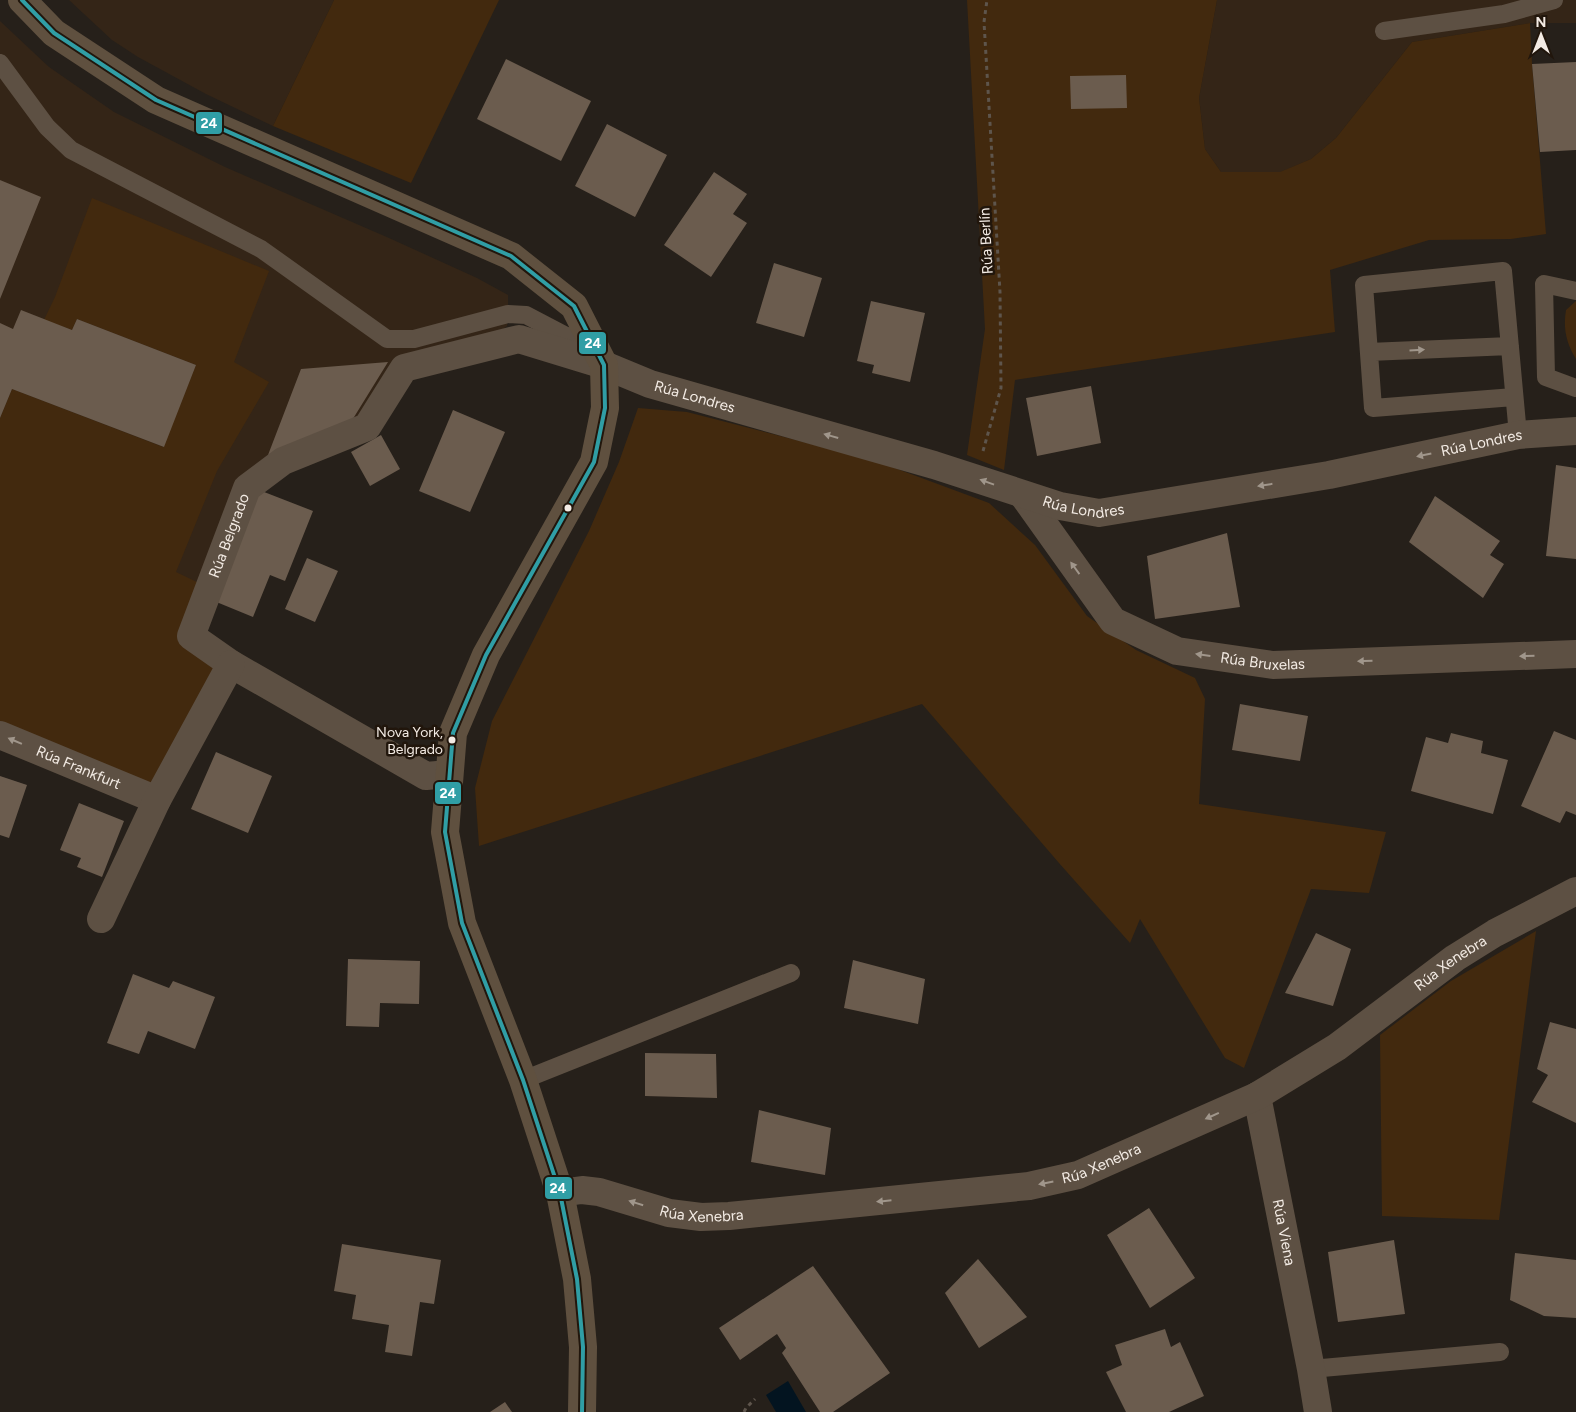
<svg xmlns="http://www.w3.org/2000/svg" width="1576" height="1412" font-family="Figtree,sans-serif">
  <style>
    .built { fill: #342517 }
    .green { fill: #42290e }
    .water { fill: #031420 }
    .building { fill: #6b5c4e }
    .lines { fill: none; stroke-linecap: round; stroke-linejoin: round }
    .path { stroke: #5e554c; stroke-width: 3; stroke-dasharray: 4 4; stroke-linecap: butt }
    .service { stroke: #5d5043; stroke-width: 18 }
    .minor { stroke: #5d5043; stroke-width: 28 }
    .secondary { stroke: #5f503f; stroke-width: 28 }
    .bus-1-casing { stroke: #21160c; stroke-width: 8 }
    .bus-1 { stroke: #309ea5; stroke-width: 4 }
    .oneway { fill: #a0968b }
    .bus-dot { fill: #f3ebe4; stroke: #21160c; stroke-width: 2 }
    .labels { text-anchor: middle; stroke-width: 5; stroke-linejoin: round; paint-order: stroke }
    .bus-label { font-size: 14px; fill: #f3ebe4; stroke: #21160c; text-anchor: end }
    .street-label { font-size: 15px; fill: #f3ebe4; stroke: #21160c }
    .line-badge { stroke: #21160c; stroke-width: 2 }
    .badge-label { font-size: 14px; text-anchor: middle; font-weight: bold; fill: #fff }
  </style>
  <rect width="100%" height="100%" fill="#26201a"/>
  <path class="built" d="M69 0H334L273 126 206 94 138 57 112 40Z
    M1217 0H1576V23H1530L1412 42 1336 138 1311 159 1281 172H1221L1205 149 1199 98Z
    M0 21 49 67 114 112 225 167 389 238 477 278 508 295V314L507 326 503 329 423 359 364 420 279 454 207 576 0 729Z"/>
  <path class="green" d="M334 0H499L411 183 273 126Z
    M967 0H1217L1199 98 1205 149 1221 172H1280L1311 159 1336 138 1412 42 1530 23 1532 64 1546 234 1511 239 1429 240 1330 270 1335 332 1015 380 1004 470 967 455 985 329Z
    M92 198 269 271 234 362 269 382 217 471 176 572 203 585 188 622 215 665 216 677 154 783 140 784 0 728V418L12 389 163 447 196 365 77 319 72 330 44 320 55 297Z
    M1576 301V359C1566 343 1563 328 1566 310Z
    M638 408 687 412 873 460 989 503 1035 545 1087 616 1136 650 1195 678 1205 699 1199 804 1386 832 1369 893 1311 889 1244 1068 1225 1058 1140 919 1130 943 1059 863 922 704 479 846 475 788 492 721 589 531 619 462Z
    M1536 931 1499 1220 1382 1216 1380 1035 1451 981Z"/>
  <path class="water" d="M788 1381 806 1412H776L766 1395Z"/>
  <path class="building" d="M506 59 591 101 561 161 477 119Z
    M1576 62V150L1540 152 1532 64Z
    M1126 75 1127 108 1071 109 1070 76Z
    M607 124 667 155 635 217 575 186Z
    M714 172 747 194 733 214 747 223 711 277 664 245Z
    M0 180 41 197 0 299Z
    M774 263 822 278 804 337 756 323Z
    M871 301 925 313 910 382 872 373 874 365 857 361Z
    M21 310 72 330 77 319 196 365 164 447 12 389 0 418V323L13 329Z
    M388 362 351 422 268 455 301 369Z
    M1091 386 1101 443 1037 456 1026 398Z
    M453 410 505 432 470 512 419 491Z
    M381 435 400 469 370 486 351 452Z
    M1556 465 1576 468V559L1546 556Z
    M259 490 313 511 285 581 270 575 253 617 214 601Z
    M1435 496 1500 541 1490 555 1504 564 1483 598 1409 542Z
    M1227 533 1240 607 1155 619 1147 556Z
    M307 558 338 571 315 622 285 609Z
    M1240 704 1308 716 1300 761 1232 750Z
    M1554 731 1576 740V815L1566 811 1560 823 1521 806Z
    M1451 733 1483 741 1481 753 1508 760 1493 814 1411 791 1426 737 1448 743Z
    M216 752 272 776 248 833 191 809Z
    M0 776 27 785 9 838 0 835Z
    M79 803 124 821 102 877 77 867 81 858 60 850Z
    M1316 933 1351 949 1333 1006 1285 993Z
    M348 959 420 961 419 1004 380 1003 379 1027 346 1026Z
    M853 960 925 979 918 1024 844 1008Z
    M133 974 169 988 173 981 215 997 195 1049 148 1031 139 1054 107 1043Z
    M1550 1022 1576 1029V1123L1532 1102 1548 1075 1537 1069Z
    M645 1053 716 1054 717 1098 645 1096Z
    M759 1110 831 1128 825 1175 751 1162Z
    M1149 1208 1195 1278 1150 1308 1107 1235Z
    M1394 1240 1405 1314 1338 1322 1328 1252Z
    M342 1244 441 1260 434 1304 420 1302 412 1356 385 1352 389 1325 352 1319 356 1295 334 1291Z
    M1515 1253 1576 1260V1318L1544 1316 1510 1300Z
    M978 1259 1027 1317 979 1348 945 1293Z
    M813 1266 890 1373 833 1412H820L782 1353 786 1348 777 1334 740 1360 719 1328Z
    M1165 1329 1171 1347 1180 1342 1204 1396 1169 1412H1126L1106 1372 1122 1365 1115 1345Z
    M505 1402 512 1412H490Z"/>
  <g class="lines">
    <path class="path" d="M983 451 1001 388 1000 292 984 22 987 0
      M744 1412 746 1408 755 1399"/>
    <path class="service" d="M1384 31 1504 14 1554 0
      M0 63 47 127 71 150 261 249 387 339H414L508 314 526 315 568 337 587 331
      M1576 291 1544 284 1546 377 1576 388
      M1369 352 1510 346
      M1514 397 1373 408 1364 285 1503 271 1518 435
      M523 1080 791 973
      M1311 1369 1500 1352"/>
    <g class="minor">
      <path id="s1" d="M1023 495 1113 621 1177 651 1273 665 1576 654"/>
      <path id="s2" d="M0 735 157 800"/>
      <path id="s3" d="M449 774 426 776 231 664 191 636 247 488 283 461 367 427 404 368 519 339 604 365 650 384 934 465 1060 506 1099 513 1329 475 1518 435 1576 431"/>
      <path d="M101 919 157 800 231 664"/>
      <path id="s4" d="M1257 1096 1311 1369 1318 1412"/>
      <path id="s5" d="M560 1193 582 1190 599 1192 669 1213 701 1217 729 1216 1029 1186 1078 1175 1257 1096 1337 1047 1455 958 1495 933 1576 891"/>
    </g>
    <path class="secondary" d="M22 0 54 33 156 100 511 256 574 306 604 365 605 408 594 462 486 655 453 733 445 832 462 923 523 1080 560 1193 577 1279 583 1347 582 1412"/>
    <defs>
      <path id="bus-1" d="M22 0 54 33 156 100 511 256 574 306 604 365 605 408 594 462 486 655 453 733 445 832 462 923 523 1080 560 1193 577 1279 583 1347 582 1412"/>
    </defs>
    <use href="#bus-1" class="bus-1-casing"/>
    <use href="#bus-1" class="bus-1"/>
  </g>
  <defs><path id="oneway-solid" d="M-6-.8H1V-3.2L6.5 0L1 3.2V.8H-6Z" transform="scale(1.25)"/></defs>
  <g class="oneway">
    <use href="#oneway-solid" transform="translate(1417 350) rotate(-3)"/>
    <use href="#oneway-solid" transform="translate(831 436) rotate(-164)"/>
    <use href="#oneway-solid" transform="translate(1424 455) rotate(168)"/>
    <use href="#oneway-solid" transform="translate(987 482) rotate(-160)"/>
    <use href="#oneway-solid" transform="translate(1265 485) rotate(171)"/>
    <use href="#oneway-solid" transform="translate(1075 568) rotate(-126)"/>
    <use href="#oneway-solid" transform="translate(1203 655) rotate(-172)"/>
    <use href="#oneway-solid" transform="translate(1527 656) rotate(178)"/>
    <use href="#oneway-solid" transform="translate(1365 661) rotate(178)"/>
    <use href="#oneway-solid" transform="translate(15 741) rotate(-157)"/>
    <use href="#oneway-solid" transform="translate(1212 1116) rotate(156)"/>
    <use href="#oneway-solid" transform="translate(1046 1183) rotate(169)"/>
    <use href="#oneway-solid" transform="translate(884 1201) rotate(174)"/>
    <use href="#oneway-solid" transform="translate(636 1203) rotate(-163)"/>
  </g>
  <g class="bus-dot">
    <circle cx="568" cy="508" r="4.5"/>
    <circle cx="452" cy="740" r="4.5"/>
  </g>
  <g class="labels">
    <g class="bus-label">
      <text x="443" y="737">Nova York,<tspan x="443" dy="17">Belgrado</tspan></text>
    </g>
    <g class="street-label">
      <text transform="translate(986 241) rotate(-93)" y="5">Rúa Berlín</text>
      <text dy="5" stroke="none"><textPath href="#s3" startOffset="964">Rúa Londres</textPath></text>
      <text dy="5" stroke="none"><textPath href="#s3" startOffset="1774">Rúa Londres</textPath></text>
      <text dy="5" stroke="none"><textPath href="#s3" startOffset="1369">Rúa Londres</textPath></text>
      <text dy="5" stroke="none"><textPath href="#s3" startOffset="404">Rúa Belgrado</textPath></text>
      <text dy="5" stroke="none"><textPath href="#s1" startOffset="312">Rúa Bruxelas</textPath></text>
      <text dy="5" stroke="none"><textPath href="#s2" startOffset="85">Rúa Frankfurt</textPath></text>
      <text dy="5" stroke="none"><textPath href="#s5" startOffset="955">Rúa Xenebra</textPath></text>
      <text dy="5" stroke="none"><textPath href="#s5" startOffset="550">Rúa Xenebra</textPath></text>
      <text dy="5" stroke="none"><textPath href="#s5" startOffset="145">Rúa Xenebra</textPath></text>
      <text dy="5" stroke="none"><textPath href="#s4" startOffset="139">Rúa Viena</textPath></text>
    </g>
  </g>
  <g class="line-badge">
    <rect x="195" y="111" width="28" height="24" rx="5" fill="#309ea5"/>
    <rect x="578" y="331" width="29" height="24" rx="5" fill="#309ea5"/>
    <rect x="434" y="781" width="28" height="24" rx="5" fill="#309ea5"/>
    <rect x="544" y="1176" width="29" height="24" rx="5" fill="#309ea5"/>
  </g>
  <g class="badge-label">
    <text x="209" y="128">24</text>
    <text x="593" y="348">24</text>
    <text x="448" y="798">24</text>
    <text x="558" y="1193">24</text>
  </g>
  <g transform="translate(1541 35)" stroke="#21160c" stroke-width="4" paint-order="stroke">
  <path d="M0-4L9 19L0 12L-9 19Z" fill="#f3ebe4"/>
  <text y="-8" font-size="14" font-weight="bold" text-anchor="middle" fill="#f3ebe4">N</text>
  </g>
</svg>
